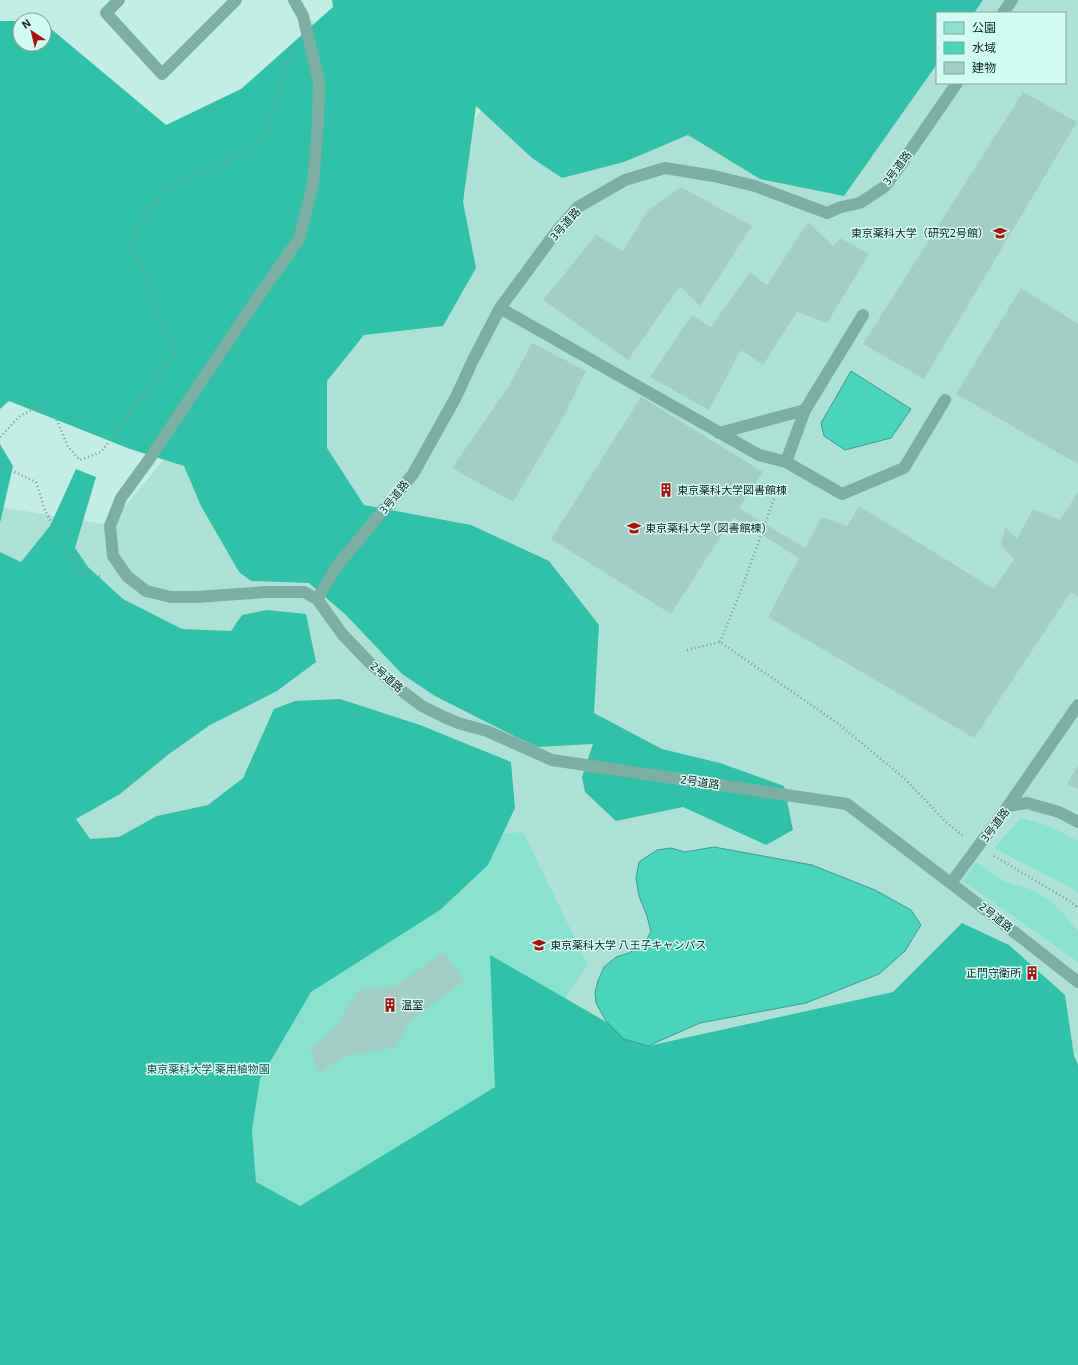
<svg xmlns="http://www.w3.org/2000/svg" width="1078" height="1365" font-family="'Exo 2','Noto Sans JP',sans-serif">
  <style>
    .built { fill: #aee1d5; fill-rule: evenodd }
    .green { fill: #89e1cf }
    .forest { fill: #31c1a9 }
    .water { fill: #4bd4bc; stroke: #3a9e8d }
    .building { fill: #a4cdc3 }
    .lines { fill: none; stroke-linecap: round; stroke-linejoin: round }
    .path { stroke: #7c9b94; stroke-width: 2.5; stroke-dasharray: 1 3; stroke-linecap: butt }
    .lane { stroke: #7caea2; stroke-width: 12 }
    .labels { text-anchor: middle; stroke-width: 3; stroke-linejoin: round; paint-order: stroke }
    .street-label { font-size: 11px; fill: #11211e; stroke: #d1fcf1 }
    .poi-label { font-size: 11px; fill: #11211e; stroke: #d1fcf1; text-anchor: start }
    .park-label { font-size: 11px; fill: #175046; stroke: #d1fcf1 }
  </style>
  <rect width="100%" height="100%" fill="#c4eee4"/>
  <path class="built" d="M672 0H1078V1365H0V507L110 525 315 275 303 16 369 51 468 128 536 36ZM937 13H1065V83H937Z"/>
  <path class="green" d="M1021 818 1049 826 1078 841V893L1073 889 994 848Z
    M523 832 588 965 508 1083 277 1276 0 886 55 872Z
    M976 862 1003 881 1030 889 1049 900 1063 913 1078 931V962L963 881Z"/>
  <path class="forest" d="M332 0H983L974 13H937V64L844 196 760 179 688 135 624 162 562 178 532 158 476 106 463 202 476 268 443 326 364 335 327 381V448L364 505 471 525 549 561 599 625 594 713 662 749 720 763 784 786 793 830 766 845 683 807 616 821 585 792 582 777 593 744 538 747 514 736 435 696 402 674 346 615 309 583 251 581 239 572 201 506 184 466 130 449 9 401 0 409V21H20V44H44V23L166 125 241 89 333 7Z
    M0 444 13 466 0 523Z
    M76 469 96 477 75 548 88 567 123 599 182 629 231 631 242 615 267 610 306 614 316 662 277 691 210 725 169 754 120 794 76 819 90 839 119 837 157 816 208 805 243 778 274 709 295 701 340 699 420 725 511 762 515 808 488 865 440 910 311 992 260 1079 252 1130 256 1182 300 1206 495 1087 490 955 648 1046 893 992 962 923 1009 945 1065 995 1074 1056 1078 1065V1365H0V552L21 562 50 526Z"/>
  <path class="water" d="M851 371 911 409 891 438 845 450 824 436 821 423Z
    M714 847 812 865 875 890 911 910 921 925 905 951 879 974 806 1003 700 1023 648 1046 624 1039 606 1021 596 1003 595 992 598 981 604 967 616 957 629 953 645 942 651 932 647 916 639 896 636 878 639 862 657 850 671 848 685 852Z"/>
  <path class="building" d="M1023 92 1077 122 924 379 863 344Z
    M681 187 752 226 700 306 680 286 628 360 543 300 596 235 623 251 648 210Z
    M808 222 833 246 840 238 869 254 827 323 797 312 763 365 741 350 709 410 650 377 692 315 711 327 750 272 767 285Z
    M1021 288 1078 324V464L956 394Z
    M532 343 586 371 564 416 513 502 452 468 509 386Z
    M641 397 763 472 739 508 805 548 822 517 847 526 859 506 994 589 1014 559 1001 546 1005 527 1017 539 1033 509 1060 520 1078 492V597L1071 592 974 738 768 617 799 558 733 517 671 614 551 539Z
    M1078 766V789L1067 784Z
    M444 952 464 981 412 1019 394 1048 344 1056 319 1074 310 1049 335 1028 358 991 396 986Z
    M1030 967 1039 975 1036 980 1025 972Z"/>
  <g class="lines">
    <path class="path" d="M0 437 21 415 39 407 56 418 68 447 80 460 101 452 174 355 153 296 131 247 145 214 167 188 227 163 267 131 284 69 291 50
      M0 465 36 482 45 510 64 548 85 575 102 576
      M720 642 742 588 780 482
      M687 650 720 642 836 722 904 778 945 821 963 836
      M994 856 1070 901 1078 908"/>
    <path class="lane" d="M119 0 106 13 162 74 236 0
      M294 0 303 16 319 82 318 121 313 184 299 239 247 313 148 461 121 498 110 526 113 556 127 576 146 591 171 597H196L265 592H304L317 599 343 635 370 663 402 691 422 706 442 716 458 723 487 731 552 760 847 804 995 917 1078 982
      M1003 13 1012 0
      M500 308 759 455 786 462 842 494 904 468 945 400
      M719 433 805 410
      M786 462 805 410 863 315
      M317 599 337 566 413 474 456 397 473 360 500 308 556 232 578 207 625 180 665 168 714 176 755 186 827 213 841 207 860 203 884 187 897 170 957 83
      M1008 806 1078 705
      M951 883 1008 806 1027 803 1059 812 1078 822"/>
  </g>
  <defs>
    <symbol id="university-bare" viewBox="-9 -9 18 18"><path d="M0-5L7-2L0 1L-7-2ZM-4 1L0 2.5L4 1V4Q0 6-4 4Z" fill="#a7140e" stroke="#d1fcf1" stroke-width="2.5" paint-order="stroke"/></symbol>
    <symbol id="building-bare" viewBox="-9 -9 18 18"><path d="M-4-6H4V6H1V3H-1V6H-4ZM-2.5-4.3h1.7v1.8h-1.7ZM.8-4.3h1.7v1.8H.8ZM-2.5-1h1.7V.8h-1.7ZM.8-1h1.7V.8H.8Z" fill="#a7140e" stroke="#d1fcf1" stroke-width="2.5" paint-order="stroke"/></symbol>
  </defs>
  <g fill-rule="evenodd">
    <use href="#university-bare" x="990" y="223" width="20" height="20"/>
    <use href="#building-bare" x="656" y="480" width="20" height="20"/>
    <use href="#university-bare" x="624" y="518" width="20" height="20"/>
    <use href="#university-bare" x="529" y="935" width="20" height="20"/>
    <use href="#building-bare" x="1022" y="963" width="20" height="20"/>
    <use href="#building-bare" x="380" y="995" width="20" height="20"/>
  </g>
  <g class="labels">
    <g class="street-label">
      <text transform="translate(897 168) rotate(-53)" y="4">3号道路</text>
      <text transform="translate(565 224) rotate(-48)" y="4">3号道路</text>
      <text transform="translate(394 497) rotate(-51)" y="4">3号道路</text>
      <text transform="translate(387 677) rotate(41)" y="4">2号道路</text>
      <text transform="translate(700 782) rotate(8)" y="4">2号道路</text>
      <text transform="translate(995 825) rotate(-53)" y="4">3号道路</text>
      <text transform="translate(996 917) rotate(38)" y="4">2号道路</text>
    </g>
    <g class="poi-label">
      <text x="989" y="237" text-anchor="end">東京薬科大学（研究2号館）</text>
      <text x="677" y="494">東京薬科大学図書館棟</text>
      <text x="645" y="532">東京薬科大学 (図書館棟)</text>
      <text x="550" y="949">東京薬科大学 八王子キャンパス</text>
      <text x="1021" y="977" text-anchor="end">正門守衛所</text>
      <text x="401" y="1009">温室</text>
    </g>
    <g class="park-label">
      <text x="208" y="1073">東京薬科大学 薬用植物園</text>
    </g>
  </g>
  <rect x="936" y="12" width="130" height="72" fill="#d1fcf1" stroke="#84a49d"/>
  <rect x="944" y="22" width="20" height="12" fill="#89e1cf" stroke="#84a49d"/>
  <text x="972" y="32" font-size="12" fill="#11211e">公園</text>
  <rect x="944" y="42" width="20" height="12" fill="#4bd4bc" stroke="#84a49d"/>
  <text x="972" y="52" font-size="12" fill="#11211e">水域</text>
  <rect x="944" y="62" width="20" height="12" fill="#a4cdc3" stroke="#84a49d"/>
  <text x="972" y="72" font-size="12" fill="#11211e">建物</text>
  <g transform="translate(32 32) rotate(325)"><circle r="19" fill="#d1fcf1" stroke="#84a49d"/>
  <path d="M0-3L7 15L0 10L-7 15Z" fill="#a7140e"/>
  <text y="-6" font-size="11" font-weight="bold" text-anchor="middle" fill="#11211e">N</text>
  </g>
</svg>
